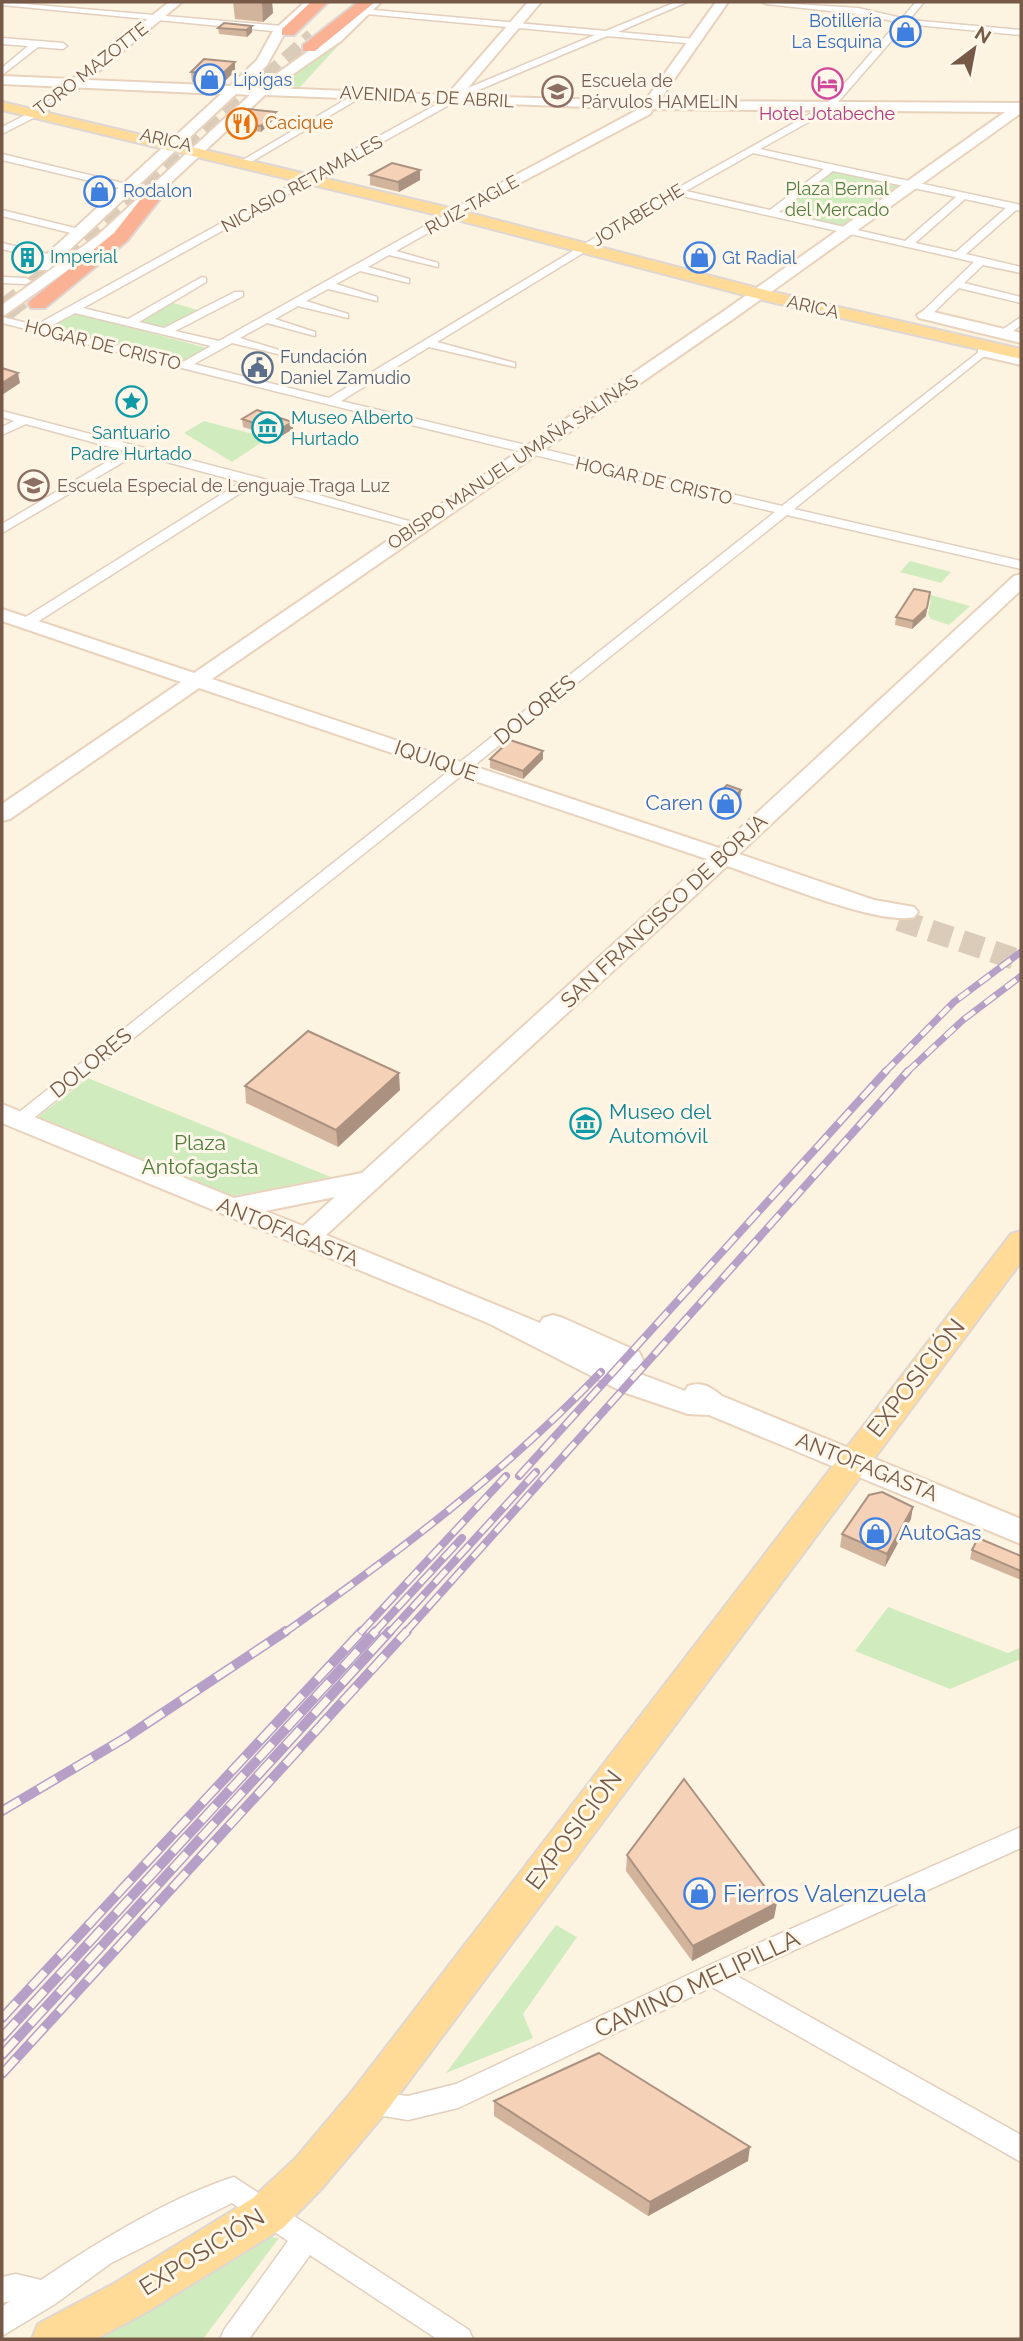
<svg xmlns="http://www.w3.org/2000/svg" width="1023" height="2341" font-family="Raleway,sans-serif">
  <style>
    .green { fill: #d0ecbf }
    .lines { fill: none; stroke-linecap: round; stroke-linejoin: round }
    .secondary-tunnel { stroke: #dbccba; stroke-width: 22; stroke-dasharray: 22 11; stroke-linecap: butt }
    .highway-tunnel-far1 { stroke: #dbccba; stroke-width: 18; stroke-dasharray: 18 9; stroke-linecap: butt }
    .highway-tunnel { stroke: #dbccba; stroke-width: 23; stroke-dasharray: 23 11; stroke-linecap: butt }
    .street-casing { stroke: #e2cfbd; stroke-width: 3 }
    .secondary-casing { stroke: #e9d2bc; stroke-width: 4 }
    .primary-casing { stroke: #ded7d3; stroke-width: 4 }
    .highway-casing { stroke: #ded7d3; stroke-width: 4 }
    .street { fill: #fff; fill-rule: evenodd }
    .secondary { fill: #fff; fill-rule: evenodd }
    .primary { fill: #ffdb97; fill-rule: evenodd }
    .highway { fill: #fbb294; fill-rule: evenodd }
    .rail-far2-casing { stroke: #b6a0c7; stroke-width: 7 }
    .rail-far1-casing { stroke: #b6a0c7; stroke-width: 8 }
    .rail-casing { stroke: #b6a0c7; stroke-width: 10 }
    .rail-far2 { stroke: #fff7e9; stroke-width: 4.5; stroke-dasharray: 13; stroke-linecap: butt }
    .rail-far1 { stroke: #fff7e9; stroke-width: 5; stroke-dasharray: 17; stroke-linecap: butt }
    .rail { stroke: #fff7e9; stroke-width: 7; stroke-dasharray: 21; stroke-linecap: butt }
    .wall { fill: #d2b49d }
    .shaded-wall { fill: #ab9280 }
    .building { fill: #f4d1b7; stroke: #ab9280; stroke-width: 2 }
    .labels { text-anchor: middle; stroke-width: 6; stroke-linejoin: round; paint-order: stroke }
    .far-shop-label { font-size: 18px; fill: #366cbe; stroke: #fff7e9; text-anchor: start }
    .far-street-label { font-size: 18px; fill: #765947; stroke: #fff7e9 }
    .far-education-label { font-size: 18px; fill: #785e54; stroke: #fff7e9; text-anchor: start }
    .far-hotel-label { font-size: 18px; fill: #b23c85; stroke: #fff7e9 }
    .far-food-label { font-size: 18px; fill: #c56008; stroke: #fff7e9; text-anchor: start }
    .far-park-label { font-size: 18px; fill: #4f7d3e; stroke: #fff7e9 }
    .far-culture-label { font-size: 18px; fill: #0d838f; stroke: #fff7e9; text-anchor: start }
    .far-service-label { font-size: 18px; fill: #4e5e75; stroke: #fff7e9; text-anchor: start }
    .street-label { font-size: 21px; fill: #765947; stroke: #fff7e9 }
    .shop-label { font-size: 21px; fill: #366cbe; stroke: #fff7e9; text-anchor: end }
    .culture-label { font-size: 21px; fill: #0d838f; stroke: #fff7e9; text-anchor: start }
    .park-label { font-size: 21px; fill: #4f7d3e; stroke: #fff7e9 }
    .near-street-label { font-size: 24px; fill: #765947; stroke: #fff7e9 }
    .near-shop-label { font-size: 24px; fill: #366cbe; stroke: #fff7e9; text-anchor: start }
  </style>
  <rect width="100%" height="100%" fill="#fdf3e1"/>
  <path class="green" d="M344 35H348L300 87 281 86 275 82Z
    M830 171 897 186 841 226 777 212Z
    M170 302 198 310 166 328 139 321Z
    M77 313 207 348 181 362 52 327Z
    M204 421 268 438 232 462 184 433Z
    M910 561 951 572 941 583 900 572Z
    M927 594 970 606 949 625 931 619 928 614 931 600 925 598Z
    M88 1078 331 1177 225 1198 34 1120Z
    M888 1607 1008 1653 1019 1648 1021 1659 950 1689 855 1651Z
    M556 1925 577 1937 523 2014 533 2038 446 2073Z
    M262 2236 279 2238 203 2339H86L206 2274Z"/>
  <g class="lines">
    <path class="secondary-tunnel" d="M899 920 1021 961"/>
    <path class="highway-tunnel-far1" d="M47 278 313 37"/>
    <path class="highway-tunnel" d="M2 312 49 276"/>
    <defs>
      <path id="street" d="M2 2 282 26 286 29 282 32 2 5Z
        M676 2H687L618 32 694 39 697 44 607 36 469 94 83 308 128 319 202 277 206 278V282L139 322 164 328 235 292H243V296L175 331 219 341 450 212H458V216L396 251 438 263V267L389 255 368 267 409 279V283L360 271 336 284 377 297V301L328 289 306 301 348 314V318L298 306 275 319 315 332V336L267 323 240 338 282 351V355L232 343 194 364 329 398 674 190 826 105 898 22 858 14 766 4 762 2 858 8 902 18 916 2H924L909 20 1021 30V35L906 24 832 109 760 149 1021 205V211L1016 210 966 254 1021 267V273L983 265 964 283 1021 297V303L959 288 929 317H921V313L974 262 678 195 437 342 515 363V367L429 347 341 401 782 506 984 348 990 351 988 353 794 509 1021 561V569L787 515 25 1125H13L10 1121 13 1117 775 512C516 452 258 387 2 323V317L36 325 463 90 595 35 366 14 363 9 606 31ZM753 153 824 169 770 210 686 191ZM833 171 956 197 905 241 779 212ZM965 199 1006 208 956 252 915 243ZM75 313 211 346 183 362 47 328Z
        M2 38 63 43 67 46 63 49 38 47 2 75V68L28 46 2 44Z
        M72 82 79 84 47 111 2 134V127L41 107Z
        M362 90 365 95 251 162 243 160Z
        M2 154 131 185 133 187 128 190 2 160Z
        M2 210 83 230 84 232 79 235 2 216Z
        M2 243 56 256 57 258 52 261 2 249Z
        M2 277 26 278 31 281 26 284 2 283Z
        M1021 317V325L1007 336H999V332Z
        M2 411 256 477 426 526 420 530 253 485 31 626H21V620L241 482 137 454 2 533V524L125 451 26 424 2 435V427L14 421 2 417Z
        M1021 1827V1848L737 1976 1021 2135V2162L712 1987 458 2108 408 2120 359 2112 356 2103 359 2094 368 2091 408 2096 456 2084 705 1967Z
        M234 2177 469 2330 473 2339H437L310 2255 249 2339H220L224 2330 288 2241 232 2203 111 2263 55 2304 2 2336V2307L10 2301 2 2303V2277L16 2274 41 2280C96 2243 170 2197 234 2177Z"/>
      <path id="secondary" d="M169 2H182L88 80 230 86 257 60 273 31 305 2H318L283 36 267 65 245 86 258 87 331 35 368 2H381L341 41 273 88 447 95 528 2H541L461 96 645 101 716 2H728L659 101 1021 103V113L736 317 212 679 719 848 1014 576 1021 574V590L739 854 874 900 914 907 918 912 914 917C878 926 767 879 727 866L326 1235 540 1323 543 1318 553 1315 563 1318 639 1352 643 1360 639 1368 630 1370 685 1391 688 1386C703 1381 710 1387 722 1396L1021 1519V1544L709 1415 688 1414 623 1392 488 1323 2 1123V1104L234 1198 362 1173 707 859 199 688 10 819 2 821V804L181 682 2 621V609L194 673 724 311 1005 112 653 109 650 114 454 218 449 217V211L639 109 265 95 107 242 2 317V305L97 236 250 95 236 94 48 270H36V264L221 94 2 84V76L73 79ZM335 1197 303 1226 265 1211Z
        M925 310 1021 333V343L919 318 917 315Z
        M984 346 1021 355V365L978 355V347Z"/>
      <path id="primary" d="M2 102 454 209 769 291 1021 349V359L767 301 450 218 2 110Z
        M1021 1231V1262L382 2117 323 2187 283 2228 145 2313 96 2339H32L38 2324 115 2283 253 2198 295 2159 354 2089 1011 1234Z"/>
      <path id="highway" d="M311 2H328L294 35H282V29Z
        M358 2H375L315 51H303V45Z
        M158 184 167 190 127 241 45 308H31L28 304 31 300 114 233 151 186Z"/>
    </defs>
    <use href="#street" class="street-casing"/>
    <use href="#secondary" class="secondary-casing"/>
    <use href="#primary" class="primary-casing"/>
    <use href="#highway" class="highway-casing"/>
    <use href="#street" class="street"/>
    <use href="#secondary" class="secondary"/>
    <use href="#primary" class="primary"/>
    <use href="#highway" class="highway"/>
    <defs>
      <path id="rail-far2" d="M885 1072 954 1002 1021 952
        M907 1072 963 1020 1021 976"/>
      <path id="rail-far1" d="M519 1476 886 1071
        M284 1633C396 1554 505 1472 601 1372
        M360 1633 506 1476
        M374 1633 462 1538
        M389 1633 536 1472
        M405 1633 908 1071"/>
      <path id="rail" d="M2 1811 125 1738 286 1631
        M2 2018 362 1631
        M2 2037 376 1631
        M2 2055 390 1631
        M2 2074 407 1631"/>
    </defs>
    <use href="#rail-far2" class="rail-far2-casing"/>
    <use href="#rail-far1" class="rail-far1-casing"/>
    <use href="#rail" class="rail-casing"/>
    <use href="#rail-far2" class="rail-far2"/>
    <use href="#rail-far1" class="rail-far1"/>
    <use href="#rail" class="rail"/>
  </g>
  <path class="wall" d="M233 2H272L273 13 263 22 235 19Z
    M252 26V32L247 37 219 34 218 28Z
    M235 71 223 83 192 82 191 72Z
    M276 112V117L261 132 233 128V123Z
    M420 170V180L399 192 370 185V175Z
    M242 419 293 429 278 438 243 427Z
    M926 616 912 629 895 625 896 617Z
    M543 751V759L523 779 490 768V759Z
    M741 790 740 798 726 813 712 809 713 800Z
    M245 1086 400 1090 338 1147 246 1103Z
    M911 1519 885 1567 840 1547 842 1534Z
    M972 1550 1021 1556V1580L970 1559Z
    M627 1855 774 1918 692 1961 626 1871Z
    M494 2101 748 2161 648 2216 494 2116Z"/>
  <path class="shaded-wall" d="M262 2H272L273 13 263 22Z
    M252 26V32L247 37 246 30Z
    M235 62V71L223 83 222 74Z
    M276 112V117L261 132V126Z
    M420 170V180L399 192 398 182Z
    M18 373 20 383 2 395V383Z
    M292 422 293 429 278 438 277 431Z
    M930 592 926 616 912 629 913 621Z
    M543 751V759L523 779V771Z
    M741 790 740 798 726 813 727 805Z
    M399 1073 400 1090 338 1147 336 1130Z
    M913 1507 911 1519 885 1567 887 1554Z
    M777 1903 774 1918 692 1961 693 1946Z
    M750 2147 748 2161 648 2216 650 2202Z"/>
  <path class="building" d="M224 23 252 26 246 30 218 28Z
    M204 59 235 62 222 74 191 72Z
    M248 109 276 112 261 126 233 123Z
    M392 163 420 170 398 182 370 175Z
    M2 368 18 373 2 383Z
    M257 410 292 422 277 431 242 419Z
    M914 589 930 592 927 608 913 621 896 617Z
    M510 740 543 751 523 771 490 759Z
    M727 785 741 790 727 805 713 800Z
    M308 1031 399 1073 336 1130 245 1086Z
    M882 1492 913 1507 887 1554 842 1534 869 1495Z
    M978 1538 1021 1556V1571L972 1550Z
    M684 1779 777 1903 693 1946 627 1855Z
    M599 2053 750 2147 650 2202 494 2101Z"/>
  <defs>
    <symbol id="shop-ring" viewBox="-11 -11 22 22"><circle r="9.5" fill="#fff7e9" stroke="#3f7fe0" stroke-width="1.5"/><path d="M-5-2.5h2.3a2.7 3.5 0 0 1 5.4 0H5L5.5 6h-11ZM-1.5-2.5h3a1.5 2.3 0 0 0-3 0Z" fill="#3f7fe0"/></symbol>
    <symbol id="hotel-ring" viewBox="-11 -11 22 22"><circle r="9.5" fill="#fff7e9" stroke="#d1479c" stroke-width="1.5"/><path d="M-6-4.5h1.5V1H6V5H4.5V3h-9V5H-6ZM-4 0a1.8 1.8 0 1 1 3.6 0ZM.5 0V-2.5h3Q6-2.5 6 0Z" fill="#d1479c"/></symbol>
    <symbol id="school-ring" viewBox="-11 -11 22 22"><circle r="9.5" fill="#fff7e9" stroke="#8d6e63" stroke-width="1.5"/><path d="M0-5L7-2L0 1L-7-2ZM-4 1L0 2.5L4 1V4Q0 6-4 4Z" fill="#8d6e63"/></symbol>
    <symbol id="restaurant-ring" viewBox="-11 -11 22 22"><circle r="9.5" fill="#fff7e9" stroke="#e8710a" stroke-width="1.5"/><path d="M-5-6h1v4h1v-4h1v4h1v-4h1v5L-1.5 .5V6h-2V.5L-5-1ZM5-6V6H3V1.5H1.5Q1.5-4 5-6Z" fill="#e8710a"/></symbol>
    <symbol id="building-ring" viewBox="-11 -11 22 22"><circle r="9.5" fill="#fff7e9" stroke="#0f9aa8" stroke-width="1.5"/><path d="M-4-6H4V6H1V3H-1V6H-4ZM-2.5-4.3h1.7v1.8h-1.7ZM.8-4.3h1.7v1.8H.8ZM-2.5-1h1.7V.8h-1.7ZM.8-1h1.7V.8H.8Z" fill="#0f9aa8"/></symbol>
    <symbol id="civic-ring" viewBox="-11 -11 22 22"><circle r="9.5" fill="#fff7e9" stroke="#5c6f8a" stroke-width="1.5"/><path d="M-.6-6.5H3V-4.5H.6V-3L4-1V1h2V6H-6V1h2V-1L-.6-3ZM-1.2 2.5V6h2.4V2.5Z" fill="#5c6f8a"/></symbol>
    <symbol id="sight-ring" viewBox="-11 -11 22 22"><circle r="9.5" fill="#fff7e9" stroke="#0f9aa8" stroke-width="1.5"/><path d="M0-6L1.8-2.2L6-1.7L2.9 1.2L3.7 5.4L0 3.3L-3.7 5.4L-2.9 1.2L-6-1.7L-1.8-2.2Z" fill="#0f9aa8"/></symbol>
    <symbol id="museum-ring" viewBox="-11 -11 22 22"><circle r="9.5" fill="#fff7e9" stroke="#0f9aa8" stroke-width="1.5"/><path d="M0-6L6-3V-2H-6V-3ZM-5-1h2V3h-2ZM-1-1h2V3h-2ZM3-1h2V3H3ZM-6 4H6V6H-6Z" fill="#0f9aa8"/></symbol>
  </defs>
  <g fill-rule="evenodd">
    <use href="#shop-ring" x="888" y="14" width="35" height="35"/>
    <use href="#shop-ring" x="192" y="62" width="35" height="35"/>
    <use href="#hotel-ring" x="810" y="66" width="35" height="35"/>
    <use href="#school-ring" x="540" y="74" width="35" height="35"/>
    <use href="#restaurant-ring" x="224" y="106" width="35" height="35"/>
    <use href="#shop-ring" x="82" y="174" width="35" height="35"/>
    <use href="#building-ring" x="10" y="240" width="35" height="35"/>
    <use href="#shop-ring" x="682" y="240" width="35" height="35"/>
    <use href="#civic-ring" x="240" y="350" width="35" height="35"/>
    <use href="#sight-ring" x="114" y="384" width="35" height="35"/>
    <use href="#museum-ring" x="250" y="410" width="35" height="35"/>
    <use href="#school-ring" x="16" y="468" width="35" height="35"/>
    <use href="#shop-ring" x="708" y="786" width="35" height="35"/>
    <use href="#museum-ring" x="568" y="1106" width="35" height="35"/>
    <use href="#shop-ring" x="858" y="1516" width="35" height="35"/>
    <use href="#shop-ring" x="682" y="1876" width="35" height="35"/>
  </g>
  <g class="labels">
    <g class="far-shop-label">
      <text x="882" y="27" text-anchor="end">Botillería<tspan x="882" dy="21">La Esquina</tspan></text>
      <text x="233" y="86">Lipigas</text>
      <text x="123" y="197">Rodalon</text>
      <text x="722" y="264">Gt Radial</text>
    </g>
    <g class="far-street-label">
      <text transform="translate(91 69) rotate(-38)" y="6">TORO MAZOTTE</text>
      <text transform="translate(427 97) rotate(3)" y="6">AVENIDA 5 DE ABRIL</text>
      <text transform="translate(166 140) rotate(13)" y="6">ARICA</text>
      <text transform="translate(302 184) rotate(-29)" y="6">NICASIO RETAMALES</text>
      <text transform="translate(472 205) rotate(-29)" y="6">RUIZ-TAGLE</text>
      <text transform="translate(638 215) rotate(-31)" y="6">JOTABECHE</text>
      <text transform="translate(813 307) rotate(13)" y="6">ARICA</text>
      <text transform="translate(103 345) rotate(14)" y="6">HOGAR DE CRISTO</text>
      <text transform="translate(513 462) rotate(-34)" y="6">OBISPO MANUEL UMAÑA SALINAS</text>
      <text transform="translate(654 481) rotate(13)" y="6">HOGAR DE CRISTO</text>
    </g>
    <g class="far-education-label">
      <text x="581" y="87">Escuela de<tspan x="581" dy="21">Párvulos HAMELIN</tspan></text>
      <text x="57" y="492">Escuela Especial de Lenguaje Traga Luz</text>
    </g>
    <g class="far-hotel-label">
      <text x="827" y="120">Hotel Jotabeche</text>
    </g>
    <g class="far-food-label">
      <text x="265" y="129">Cacique</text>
    </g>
    <g class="far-park-label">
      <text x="837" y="195">Plaza Bernal<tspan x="837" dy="21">del Mercado</tspan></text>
    </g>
    <g class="far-culture-label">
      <text x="50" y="263">Imperial</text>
      <text x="291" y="424">Museo Alberto<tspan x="291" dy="21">Hurtado</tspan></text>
      <text x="131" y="439" text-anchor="middle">Santuario<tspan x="131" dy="21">Padre Hurtado</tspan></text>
    </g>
    <g class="far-service-label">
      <text x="280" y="363">Fundación<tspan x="280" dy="21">Daniel Zamudio</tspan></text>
    </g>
    <g class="street-label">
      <text transform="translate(535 710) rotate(-39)" y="7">DOLORES</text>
      <text transform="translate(436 761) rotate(19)" y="7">IQUIQUE</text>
      <text transform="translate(664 911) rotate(-43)" y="7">SAN FRANCISCO DE BORJA</text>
      <text transform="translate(91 1063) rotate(-39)" y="7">DOLORES</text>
      <text transform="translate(288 1232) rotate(22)" y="7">ANTOFAGASTA</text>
      <text transform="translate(867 1467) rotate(22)" y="7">ANTOFAGASTA</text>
    </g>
    <g class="shop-label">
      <text x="703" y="810">Caren</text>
      <text x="899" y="1540" text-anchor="start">AutoGas</text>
    </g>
    <g class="culture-label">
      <text x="609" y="1119">Museo del<tspan x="609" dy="24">Automóvil</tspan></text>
    </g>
    <g class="park-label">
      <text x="200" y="1150">Plaza<tspan x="200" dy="24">Antofagasta</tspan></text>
    </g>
    <g class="near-street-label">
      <text transform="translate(916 1378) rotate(-52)" y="8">EXPOSICIÓN</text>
      <text transform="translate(574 1830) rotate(-53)" y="8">EXPOSICIÓN</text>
      <text transform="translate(697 1984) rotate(-25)" y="8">CAMINO MELIPILLA</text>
      <text transform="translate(202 2252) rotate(-32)" y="8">EXPOSICIÓN</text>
    </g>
    <g class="near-shop-label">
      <text x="723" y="1902">Fierros Valenzuela</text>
    </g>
  </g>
  <rect width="1023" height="2341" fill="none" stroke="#765947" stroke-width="7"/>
  <g transform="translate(974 49) rotate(32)" stroke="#fff7e9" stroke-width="5" paint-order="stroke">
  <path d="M0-5L12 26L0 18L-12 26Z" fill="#765947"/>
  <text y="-10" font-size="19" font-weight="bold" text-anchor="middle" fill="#765947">N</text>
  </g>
</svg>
